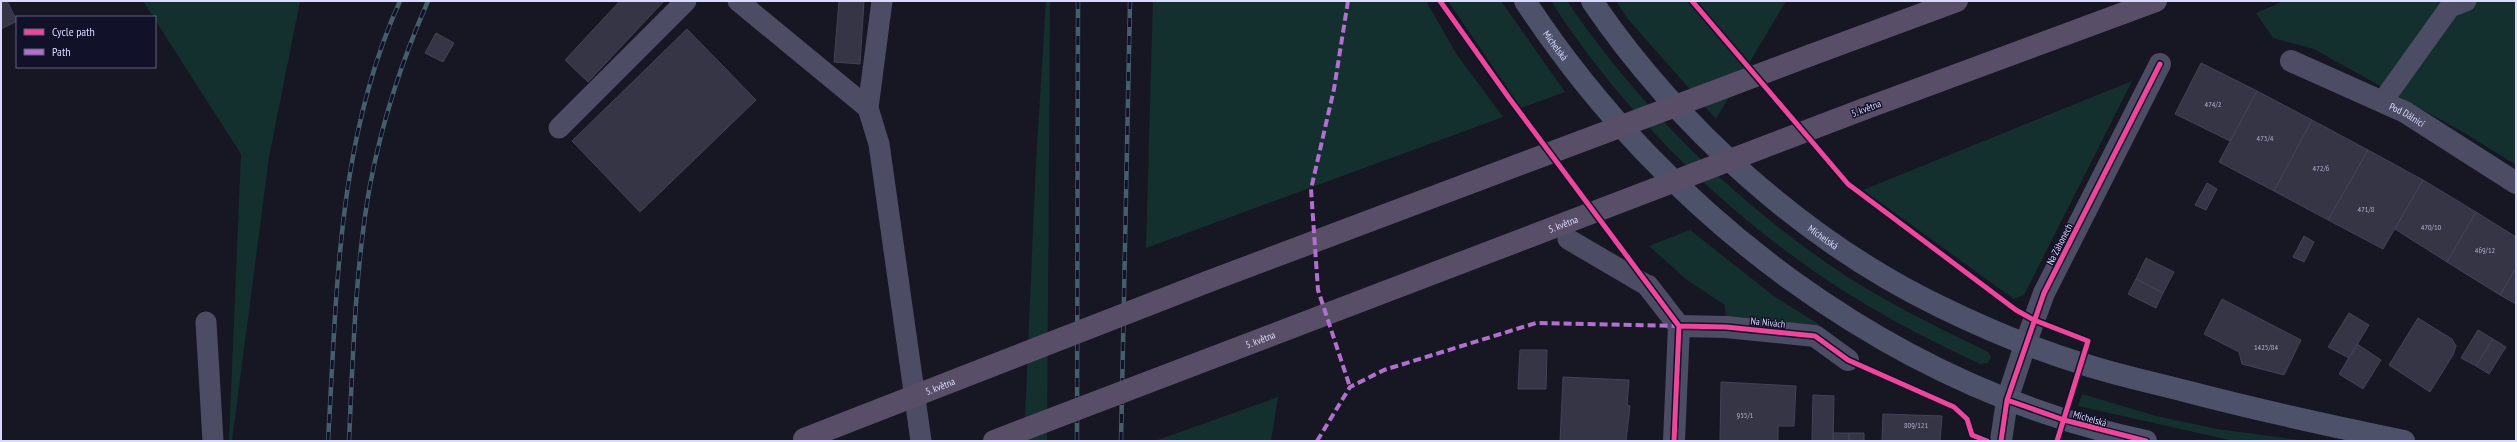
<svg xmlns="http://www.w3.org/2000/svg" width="2517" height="442" font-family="'PT Sans Narrow',sans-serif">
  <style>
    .green { fill: #14302e }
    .building { fill: #353546; stroke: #434257 }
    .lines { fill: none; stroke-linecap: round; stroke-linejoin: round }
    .service { stroke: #4c4d64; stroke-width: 21 }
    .minor { stroke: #4c4d64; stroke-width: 22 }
    .tertiary { stroke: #4c4d64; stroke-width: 22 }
    .secondary { stroke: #4e516a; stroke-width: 22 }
    .trunk { stroke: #594e68; stroke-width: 22 }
    .rail-casing { stroke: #445e6c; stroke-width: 4.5 }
    .rail { stroke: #12112a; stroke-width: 3; stroke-dasharray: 9; stroke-linecap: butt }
    .trunk-bridge { stroke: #594e68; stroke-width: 22 }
    .quiet { stroke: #b36fd0; stroke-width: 4; stroke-dasharray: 8 4; stroke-linecap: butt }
    .cycleway-casing { stroke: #12112a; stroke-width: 8 }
    .cycleway { stroke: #ed469a; stroke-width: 5 }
    .labels { text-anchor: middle; stroke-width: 3; stroke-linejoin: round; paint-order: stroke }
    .number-label { font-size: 8px; fill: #b1b0d1 }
    .street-label { font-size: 10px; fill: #dad9ff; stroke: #12112a }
  </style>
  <rect width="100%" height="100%" fill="#171724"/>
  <path class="green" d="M143 1H300L269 157 232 441H229L241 154Z
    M1046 1H1050L1047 441H1024L1036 162Z
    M1153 1H1426L1457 55 1503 117 1146 248Z
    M1448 1H1501L1565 92 1521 108Z
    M1551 1H1567C1637 104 1734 201 1837 270 1885 302 1937 327 1988 352L1991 357 1988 363 1980 364C1951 350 1921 336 1893 320 1758 246 1634 130 1551 1Z
    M1616 1H1786L1716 119 1628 19Z
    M2284 1H2516V165L2468 135 2314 49 2273 38 2256 13Z
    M2132 81 2024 295 2014 299 1863 190Z
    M1690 230 1775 297 1820 325 1726 320 1725 305 1687 280 1649 246Z
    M2082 394 2156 416 2217 429 2307 441H2234L2078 406Z
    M1278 397 1271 441H1155Z"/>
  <path class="building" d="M1 1H7L17 21 1 29Z
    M620 1H664L588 82 565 60Z
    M839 1H864L860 64 834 62Z
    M687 29 756 100 640 212 572 141Z
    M436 33 454 43 443 62 425 53Z
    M2201 63 2257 91 2230 141 2175 114Z
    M2257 91 2312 120 2274 191 2219 162Z
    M2312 120 2368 150 2328 220 2274 191Z
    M2368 150 2423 180 2383 249 2328 220Z
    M2423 180 2476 212 2447 262 2395 229Z
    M2207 183 2217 189 2206 210 2195 205Z
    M2476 212 2516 237V268L2500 295 2447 262Z
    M2304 236 2314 242 2304 262 2293 257Z
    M2146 258 2174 272 2163 293 2136 279Z
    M2516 268V304L2500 295Z
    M2136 279 2163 293 2156 308 2128 294Z
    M2222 299 2301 340 2284 375 2242 364 2239 352 2204 334Z
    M2349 313 2369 325 2349 358 2328 347Z
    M2418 318 2452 339 2456 346 2453 355 2430 392 2389 365Z
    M2478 330 2493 339 2476 366 2461 358Z
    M2493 339 2506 347 2489 374 2476 366Z
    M2357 344 2381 360 2363 389 2339 374Z
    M1520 350H1547L1546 389H1518Z
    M1563 377 1629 380 1627 405 1630 406 1626 441H1560Z
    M1721 382 1796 386 1794 426H1778V441H1720Z
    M1813 395 1834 396 1833 441H1812Z
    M1883 414 1942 416 1940 441H1882Z
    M1833 433H1849V441H1833Z
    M1849 433H1864V441H1849Z"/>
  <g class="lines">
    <path class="service" d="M738 1 868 108 879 144 921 441
      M2382 102 2450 7 2466 1
      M868 108 882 1
      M559 128 686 1
      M1568 239 1648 286
      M206 322 213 441"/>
    <g class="minor">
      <path id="s1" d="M2291 61 2405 112 2516 183"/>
      <path d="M1648 286 1679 326 1674 441"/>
      <path d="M1679 326 1726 327 1815 336 1848 360"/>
      <path d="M2026 342 2044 293 2160 64"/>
    </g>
    <path class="tertiary" d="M2001 441 2007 400 2026 342"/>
    <g class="secondary">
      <path id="s2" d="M1525 1C1666 216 1892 387 2146 441"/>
      <path id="s3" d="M1592 1C1677 126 1804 241 1941 307 1984 328 2037 350 2083 364 2116 375 2151 382 2185 391 2258 410 2330 426 2404 441"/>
    </g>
    <path class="trunk" d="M1811 55 1957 1
      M1864 109 2156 1"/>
    <defs>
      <path id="rail" d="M328 441C337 292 337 140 400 1
        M349 441C353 356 355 269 370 185 382 122 402 60 428 1
        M1077 441 1078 1
        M1121 441 1130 1"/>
    </defs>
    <use href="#rail" class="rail-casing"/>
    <use href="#rail" class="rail"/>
    <g class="trunk-bridge">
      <path id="s4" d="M804 439 1207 282 1811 55"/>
      <path id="s5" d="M994 441 1864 109"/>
    </g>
    <path class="quiet" d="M1348 1 1334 89 1311 189 1318 290 1350 387
      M1317 441 1350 387 1384 370 1536 323 1679 326"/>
    <defs>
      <path id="cycleway" d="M1440 1 1509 98 1679 326 1674 441
        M1692 1 1848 184 2016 310 2034 320 2088 341 2057 441
        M1679 326 1726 327 1815 336 1848 360 1954 407 1967 419 1972 435 1987 441
        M2007 400 2064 420 2146 441
        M2001 441 2007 400 2044 293 2160 64"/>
    </defs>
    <use href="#cycleway" class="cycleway-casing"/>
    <use href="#cycleway" class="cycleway"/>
  </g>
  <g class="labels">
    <g class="number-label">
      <text x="2213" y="107">474/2</text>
      <text x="2265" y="141">473/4</text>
      <text x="2321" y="171">472/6</text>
      <text x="2366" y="212">471/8</text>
      <text x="2431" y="230">470/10</text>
      <text x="2485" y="253">469/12</text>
      <text x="2266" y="350">1425/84</text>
      <text x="1745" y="418">955/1</text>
      <text x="1916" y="428">809/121</text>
    </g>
    <g class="street-label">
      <text dy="4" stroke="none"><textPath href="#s2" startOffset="54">Michelská</textPath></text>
      <text transform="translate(1866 108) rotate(-21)" y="4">5. května</text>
      <text dy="4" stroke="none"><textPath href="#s1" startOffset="128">Pod Dálnicí</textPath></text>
      <text dy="4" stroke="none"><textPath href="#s5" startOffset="609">5. května</textPath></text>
      <text dy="4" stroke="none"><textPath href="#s3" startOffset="332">Michelská</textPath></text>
      <text transform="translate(2059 244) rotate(-63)" y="4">Na Záhonech</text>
      <text transform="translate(1768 322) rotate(6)" y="4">Na Nivách</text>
      <text dy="4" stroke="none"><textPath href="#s5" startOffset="285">5. května</textPath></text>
      <text dy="4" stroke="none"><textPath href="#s4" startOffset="146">5. května</textPath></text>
      <text transform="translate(2090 418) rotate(16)" y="4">Michelská</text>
    </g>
  </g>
  <rect width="2517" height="442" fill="none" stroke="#dad9ff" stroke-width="4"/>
  <rect x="16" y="16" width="140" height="52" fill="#12112a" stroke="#62617f"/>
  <rect x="24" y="29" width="20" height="6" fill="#ed469a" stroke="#62617f"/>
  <text x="52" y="36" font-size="12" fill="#dad9ff">Cycle path</text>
  <rect x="24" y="49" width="20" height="6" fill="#b36fd0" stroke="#62617f"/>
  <text x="52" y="56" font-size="12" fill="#dad9ff">Path</text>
</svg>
